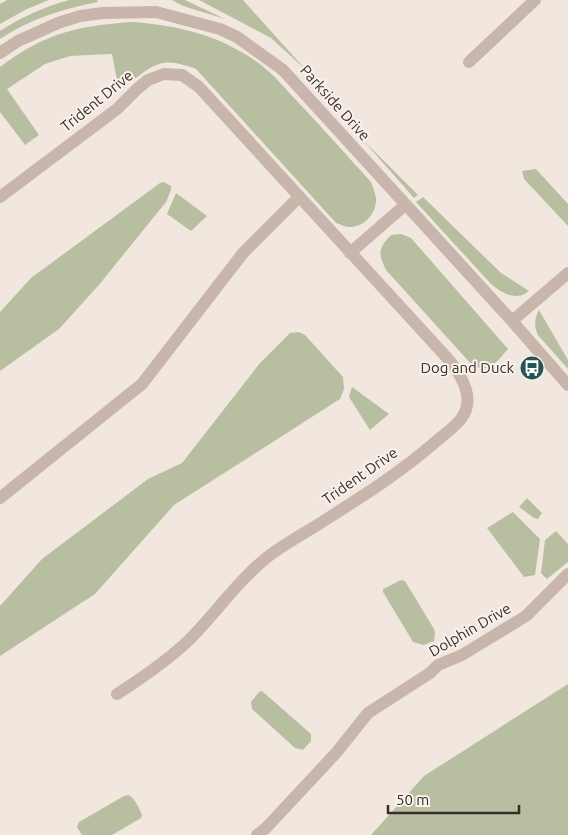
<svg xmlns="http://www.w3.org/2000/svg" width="568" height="835" font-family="Ubuntu,sans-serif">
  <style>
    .green { fill: #b8bfa0 }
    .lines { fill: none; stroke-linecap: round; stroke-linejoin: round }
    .street { stroke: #c8b6ac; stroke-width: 12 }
    .labels { text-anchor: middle; stroke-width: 4; stroke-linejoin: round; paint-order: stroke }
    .street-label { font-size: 15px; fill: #372d2a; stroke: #f9f1eb }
    .poi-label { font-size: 15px; fill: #372d2a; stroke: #f9f1eb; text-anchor: end }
  </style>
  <rect width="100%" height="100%" fill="#f1e7df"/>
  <path class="green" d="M7 0H49L27 9 0 24V4Z
    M69 0H97L98 2C62 9 30 19 0 39V31C21 17 44 7 69 0Z
    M172 0H185L225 19 183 6Z
    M199 0H243L305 69 271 38Z
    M132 22C177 25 224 36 261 65 274 75 285 88 296 100 322 127 346 155 371 182 373 187 375 193 376 198 377 213 364 228 348 227 345 227 340 224 336 223L196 69C174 62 164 58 144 72 137 77 133 81 124 84L117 80 112 54 70 56 45 64 7 89 39 135 25 145 0 112V67C45 33 77 26 132 22Z
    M363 140 418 195 414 198Z
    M536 169 568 204V226L524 179 522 171Z
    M164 182 171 186V190L166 202 98 286 59 329 0 371V312L31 278 160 183Z
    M176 193 207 216 191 231 167 214Z
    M423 197 501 273 529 291C516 302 502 293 491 284L416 202Z
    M401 234 411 238 508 349C496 362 490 374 472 365L386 270C378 254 378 248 391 235Z
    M539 310 568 360V369L538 335C534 326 534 319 539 310Z
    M299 332 305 335 343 377 344 389 340 399 174 505 95 594 0 656V606L42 559 148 479 182 463 260 363 290 333Z
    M352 387 389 414 370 430 349 397Z
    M527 498 542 513 538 519 534 518 519 507Z
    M513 512 540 539 535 575 524 577 487 528Z
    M556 531 568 544V562L547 579 541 573 545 540Z
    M401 580 405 581 434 629 435 634 434 641 424 645 413 642 383 592V589Z
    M568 684V835H371L424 776Z
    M262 691 311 734V741L303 750 295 748 252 709 251 702 259 692Z
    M129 795C136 800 139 808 142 815L141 818 112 835H82L77 827 79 822 124 796Z"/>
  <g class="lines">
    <path class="street" d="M0 53 18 41 58 23 80 16 103 13 156 12 220 29 237 37 283 70 512 321 568 385
      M469 62 535 0
      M0 197 117 109 137 89 148 80 164 74 182 75 199 87 450 361C462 377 476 399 461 419 454 428 442 436 433 444 398 474 360 498 322 522 305 533 286 543 270 555 239 579 217 612 189 640 167 661 142 678 117 694
      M350 253 405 205
      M512 321 568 273
      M0 498 142 384 243 253 299 197
      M257 835 266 828 336 753 368 713 430 673 438 665 462 655 526 616 568 574"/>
  </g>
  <defs>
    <symbol id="bus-disc" viewBox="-11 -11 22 22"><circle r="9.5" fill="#235553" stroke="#f9f1eb"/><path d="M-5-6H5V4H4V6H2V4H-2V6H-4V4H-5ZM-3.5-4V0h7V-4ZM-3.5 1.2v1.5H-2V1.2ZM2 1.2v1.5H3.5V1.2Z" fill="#fff"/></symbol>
  </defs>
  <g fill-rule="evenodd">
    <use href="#bus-disc" x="518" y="354" width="28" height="28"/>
  </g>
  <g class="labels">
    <g class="street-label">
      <text transform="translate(97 101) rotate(-39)" y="5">Trident Drive</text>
      <text transform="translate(335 103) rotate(48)" y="5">Parkside Drive</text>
      <text transform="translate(360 476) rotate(-35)" y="5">Trident Drive</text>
      <text transform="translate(470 630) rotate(-30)" y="5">Dolphin Drive</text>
    </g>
    <g class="poi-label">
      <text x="514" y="373">Dog and Duck</text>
    </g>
  </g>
  <path d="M388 805v8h131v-8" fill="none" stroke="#372d2a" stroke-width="2.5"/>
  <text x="396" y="805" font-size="15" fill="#372d2a" stroke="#f9f1eb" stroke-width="4" paint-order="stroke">50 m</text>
</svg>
